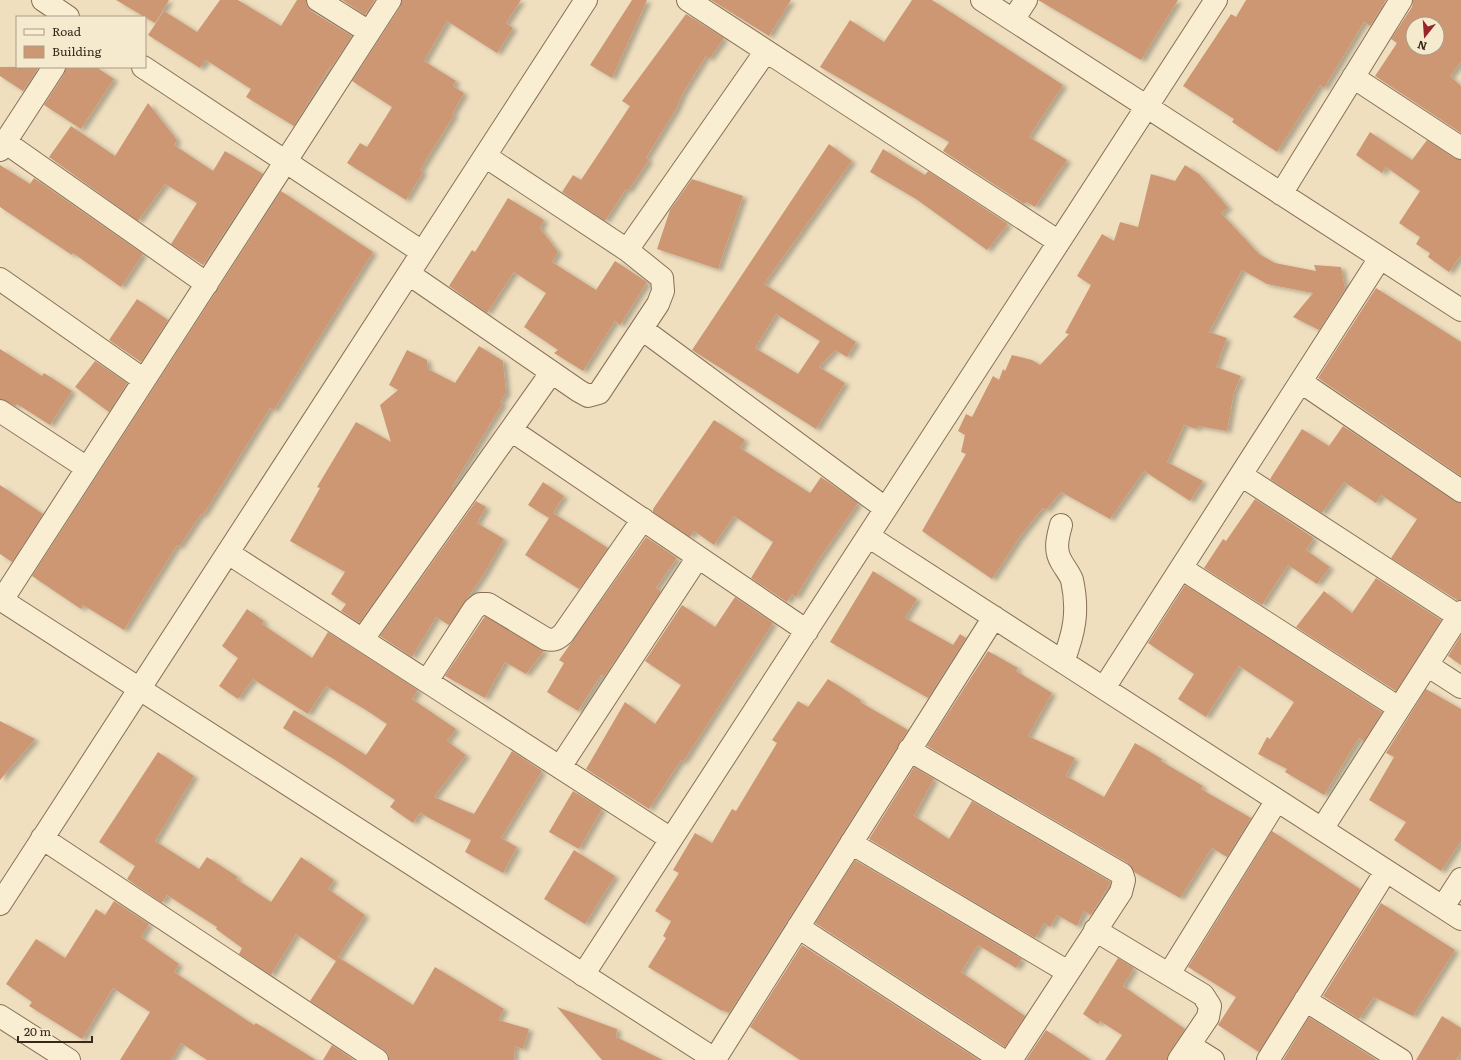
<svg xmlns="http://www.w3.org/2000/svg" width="1461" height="1060" font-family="Literata,serif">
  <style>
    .building { fill: #ce9773; fill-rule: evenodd; filter: url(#shadow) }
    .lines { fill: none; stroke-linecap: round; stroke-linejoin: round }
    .minor-casing { stroke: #887057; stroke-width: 24 }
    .tertiary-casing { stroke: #887057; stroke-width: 24 }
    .minor { stroke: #f9edd2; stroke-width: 22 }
    .tertiary { stroke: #f9edd2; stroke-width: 22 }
  </style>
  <defs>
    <filter id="shadow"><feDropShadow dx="4.5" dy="2.5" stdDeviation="2" flood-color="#0004"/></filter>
  </defs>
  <rect width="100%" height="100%" fill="#efdfbf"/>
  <path class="building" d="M116 0H169L155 23Z
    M220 0H238L281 26 297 0H306L307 6 311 11 352 36 331 68 330 67 294 126 246 97 251 89 206 60 200 68 148 35 164 11 197 32Z
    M342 0H375L365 15Z
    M402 0H521L506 23 513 28 497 53 447 21 424 61 456 81 453 86 464 93 452 114 454 115 420 170 423 172 406 200 347 163 360 143 367 147 392 107 352 81 400 7Z
    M632 0H647L612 78 590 65Z
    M711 0H791L769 36Z
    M912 0H932L1063 85 1029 137 1067 160 1035 207 1027 202 1024 204 943 151 949 142 820 67 850 20 884 42Z
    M1038 0H1178L1141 60Z
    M1246 0H1386L1370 26 1364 22 1324 88 1320 85 1277 152 1232 122 1234 119 1183 86 1231 14 1236 17Z
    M1413 0H1461V62L1450 76 1461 86V133L1375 76 1397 43 1391 39 1412 7ZM1413 24H1437V48H1413Z
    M686 14 724 38 709 59 706 56 683 93 676 109 646 158 649 160 628 191 626 189 605 221 562 192 573 175 581 180 630 106 622 101Z
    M0 67H39L23 91 0 76Z
    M66 67H96L114 79 81 129 44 105 64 74Z
    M148 103 177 140 174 145 213 171 225 151 263 174 203 265 171 244 197 203 165 184 138 221 49 157 71 126 115 156Z
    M1370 132 1412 160 1427 140 1454 158 1461 160V255L1449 272 1428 257 1430 253 1416 244 1420 237 1399 223 1420 191 1386 167 1382 173 1356 155Z
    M829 144 852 161 764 284 856 342 847 357 835 350 819 367 845 383 816 429 692 350ZM776 314 820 341 798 374 755 348Z
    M883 149 925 175 928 171 1008 224 987 250 916 199 870 172Z
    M0 165 30 184 34 178 143 254 121 287 73 253 72 255 0 207Z
    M1185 165 1199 174 1222 200 1228 208 1221 213 1259 254 1275 263 1316 271 1314 265 1341 267 1345 289 1319 330 1293 317 1313 293 1267 284 1242 270 1209 332 1227 338 1216 367 1241 376 1234 392 1227 431 1198 426 1197 429 1184 425 1167 462 1203 481 1190 501 1144 471 1110 519 1061 492 1046 510 1043 508 1021 535 992 579 922 531 966 454 961 452 965 435 958 431 966 414 972 417 993 376 999 380 1003 369 1005 371 1012 355 1032 360 1040 365 1069 334 1065 333 1091 285 1077 276 1102 234 1114 241 1120 222 1138 227 1151 174 1175 181Z
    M692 179 743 196 718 269 657 249 670 210Z
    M281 191 373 252 274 410 270 408 203 515 201 514 179 547 177 545 124 630 83 605 81 609 32 576Z
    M508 198 544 220 540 228 558 252 552 262 596 290 615 261 647 282 620 325 615 321 583 371 554 353 558 350 524 327 546 293 514 272 487 313 449 286 472 250 475 252Z
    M1376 288 1461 342V476L1318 378Z
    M137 299 168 320 141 362 109 340Z
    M479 346 503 361 506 393 500 402 503 403 452 487 454 489 359 623 341 611 346 604 331 594 345 572 290 541 320 488 317 487 356 422 391 442 380 405 398 390 389 385 407 350 427 360 428 369 455 383Z
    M0 349 42 376 44 373 72 391 50 425 17 404 16 406 0 399Z
    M95 361 127 383 109 412 75 387Z
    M714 420 745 440 740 448 810 493 821 477 858 503 817 562 796 597 792 594 787 602 751 578 773 542 734 516 714 545 694 531 690 537 653 512V509Z
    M1343 426 1454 501 1461 503V600H1457L1391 558 1417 519 1381 495 1376 503 1344 482 1322 513 1270 479 1302 429 1329 446Z
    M543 482 564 496 553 513 608 548 579 589 525 555 549 518 528 505Z
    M0 485 43 514 12 562 0 554Z
    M1255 499 1314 538 1306 550 1330 567 1317 584 1288 565 1262 605 1204 568 1223 539 1226 541Z
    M476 501 486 507 477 523 504 539 484 574 449 625 436 617 412 657 380 636Z
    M646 537 677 558 656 588 661 591 604 677 601 675 578 711 547 692 564 663 559 660Z
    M873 571 917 599 905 618 953 645 960 634 966 638 928 698 830 642Z
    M1376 578 1441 620 1396 691 1296 627 1324 591 1352 613Z
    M1185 585 1382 712 1364 741 1359 738 1324 795 1285 772 1287 769 1258 754 1267 737 1270 739 1294 702 1239 666 1206 717 1178 699 1194 674 1148 643Z
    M735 597 773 623 683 762 681 760 649 809 586 769 625 702 655 724 681 685 645 661 682 605 715 627Z
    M247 609 264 621 262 624 312 658 328 632 418 690 412 699 456 729 447 741 466 755 434 797 474 814 512 751 542 771 501 838 517 847 503 873 465 852 471 840 420 813 413 823 390 807 395 800 337 761 283 728 294 710 366 755 387 724 366 710 326 686 308 714 253 679 238 699 219 686 238 658 222 646Z
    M485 616 544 651 526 674 505 662 485 698 445 676Z
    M1461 635V665L1448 656Z
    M988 651 1018 668 1016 671 1052 693 1028 736 1075 758 1066 776 1104 797 1135 743 1162 759 1161 761 1203 786 1201 789 1251 818 1227 857 1212 848 1180 898 1134 872 1128 863 927 746Z
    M828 679 861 700 860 702 908 730 729 1013 723 1010 722 1011 648 967 666 938 663 936 671 921 655 911 679 873 673 870 695 833 712 843 732 809 736 811 777 743 772 740 798 701 808 707Z
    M1426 689 1461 709V841L1441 871 1394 840 1406 822 1369 800 1394 757 1386 753Z
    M0 721 35 739 0 780Z
    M158 752 194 776 155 841 199 869 207 857 238 877 236 879 271 902 301 857 334 880 328 889 365 915 338 957 413 1005 435 967 504 1009 498 1020 529 1029 523 1049 515 1046 514 1060H389L388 1054 384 1050 310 1001 336 961 296 934 271 975 239 954 242 948 216 929 217 927 167 895 162 903 127 879 135 866 99 842Z
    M914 767 934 779 914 816 949 839 972 801 1111 882 1091 915 1084 911 1077 926 1057 915 1050 927 1044 923 1035 938 869 839Z
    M573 791 602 809 579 849 549 832Z
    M1272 831 1360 889 1259 1052 1218 1025 1236 997 1188 967Z
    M574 850 615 876 585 924 544 899Z
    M855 860 1022 959 1016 968 978 945 961 972 1025 1016 1005 1047 815 923Z
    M114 901 149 924 141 937 179 964 174 972 254 1025 256 1023 316 1060H207L181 1043 171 1060H120L150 1012 113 988 82 1039 29 1006 32 1002 6 984 36 939 65 958 96 909 105 915Z
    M1381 903 1455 950 1413 1016 1374 997 1359 1019 1323 996Z
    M802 945 979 1060H800L750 1027Z
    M1118 958 1134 968 1123 986 1185 1029 1169 1053 1167 1060H1105L1122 1035 1100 1021 1098 1024 1083 1014Z
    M557 1007 617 1029 616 1037 663 1060H602Z
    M1442 1016 1461 1028V1052L1456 1060H1416Z
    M1309 1017 1377 1060H1283Z
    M1046 1030 1091 1060H1026Z
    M332 1045 354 1060H323Z"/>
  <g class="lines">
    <defs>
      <path id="minor" d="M43 0 68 17
        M318 0 369 32
        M688 0 1059 242
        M982 0 1461 310
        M1013 20 1026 0
        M143 67 422 252
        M1353 77 1461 148
        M5 142 207 284
        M0 150 54 67
        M485 156 627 250 766 51
        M1281 194 1401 0
        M409 274 579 391 588 396 599 393 658 304 663 291 662 278 627 250
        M0 279 144 380
        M642 329 885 508
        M1301 382 1461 491
        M0 411 87 468
        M511 430 807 631
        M1241 475 1458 616
        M1061 525C1058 536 1054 550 1061 561 1064 567 1070 574 1072 580 1079 612 1074 633 1063 662
        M868 536 1461 919
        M228 553 671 839
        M1181 568 1399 708
        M2 600 390 0
        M363 639 551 373
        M1427 665 1461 687
        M427 681 474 609 480 604H488L546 639C554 641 557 639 563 634L643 519
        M1104 688 1380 258
        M909 750 1122 874 1124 880 1121 892 1011 1060
        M560 767 698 557
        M1322 829 1461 612
        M42 838 377 1060
        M851 843 1068 972
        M0 904 586 0
        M1443 907 1461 879
        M798 927 1002 1060
        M1095 930 1203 995 1210 1006 1208 1017 1179 1060
        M1169 974 1277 800
        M583 975 1216 0
        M1305 1000 1401 1060
        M0 1016 69 1060
        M1189 1045 1213 1060
        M715 1059 994 617
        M1268 1060 1386 871"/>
      <path id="tertiary" d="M0 599 716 1060"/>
    </defs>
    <use href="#minor" class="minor-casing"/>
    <use href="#tertiary" class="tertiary-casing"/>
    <use href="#minor" class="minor"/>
    <use href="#tertiary" class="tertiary"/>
  </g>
  <rect x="16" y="16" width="130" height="52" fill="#f6eace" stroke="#aa9c87"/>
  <rect x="24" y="29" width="20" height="6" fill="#f9edd2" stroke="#aa9c87"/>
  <text x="52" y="36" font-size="12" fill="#37281c">Road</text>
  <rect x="24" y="46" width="20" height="12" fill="#ce9773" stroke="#aa9c87"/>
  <text x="52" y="56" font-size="12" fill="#37281c">Building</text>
  <g transform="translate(1425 36) rotate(197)"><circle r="19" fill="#f6eace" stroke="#aa9c87"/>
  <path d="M0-3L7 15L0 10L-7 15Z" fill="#982529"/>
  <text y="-6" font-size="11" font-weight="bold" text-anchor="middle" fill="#37281c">N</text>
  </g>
  <path d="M18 1036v6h74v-6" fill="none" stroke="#37281c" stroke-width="2"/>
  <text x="24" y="1036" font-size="12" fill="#37281c" stroke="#f6eace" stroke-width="3" paint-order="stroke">20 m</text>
</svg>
